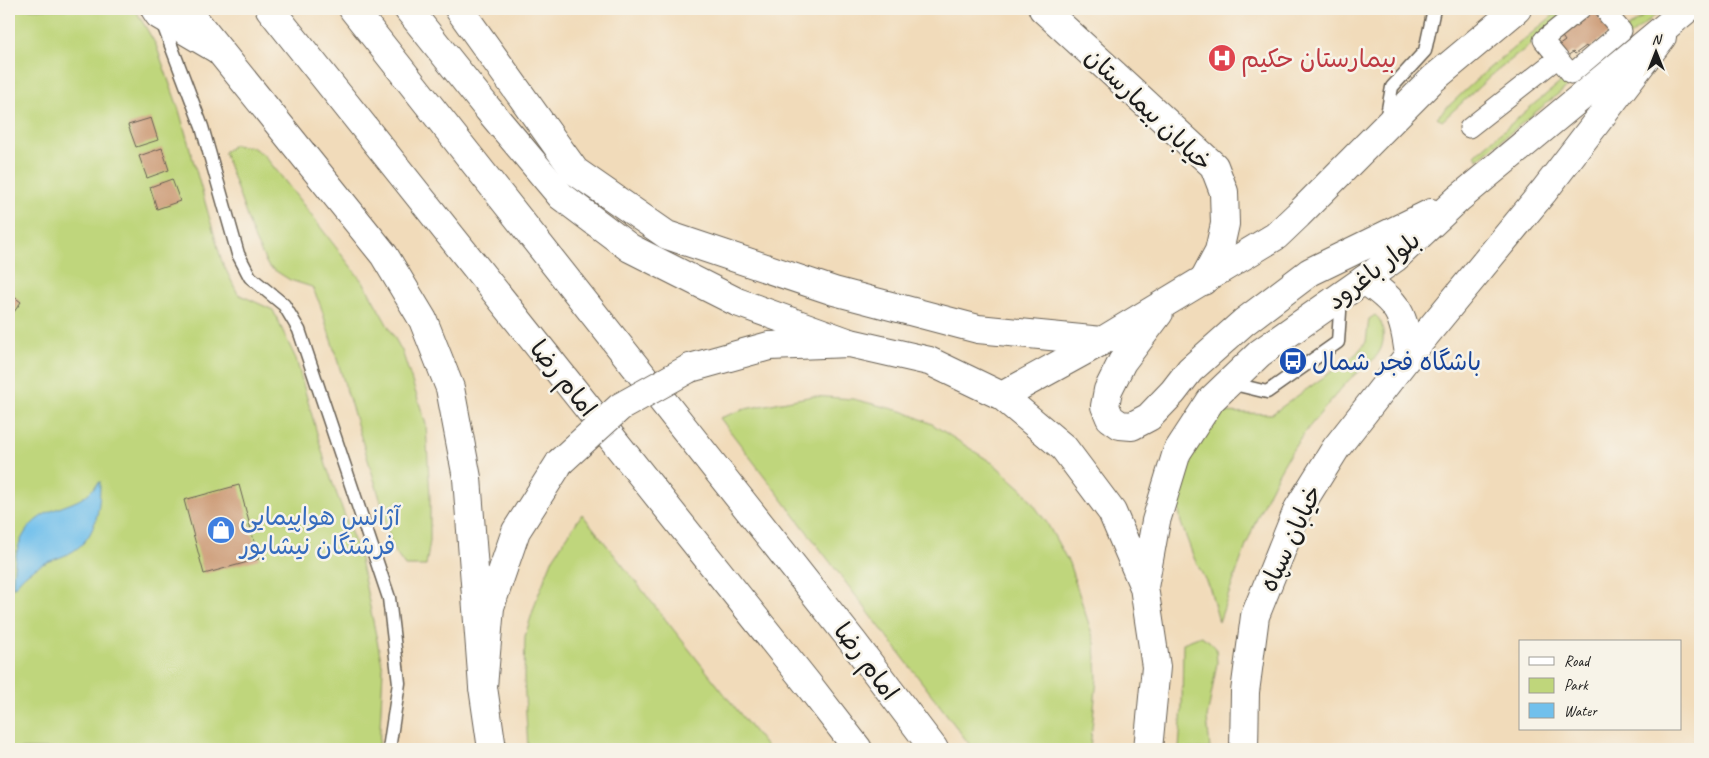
<svg xmlns="http://www.w3.org/2000/svg" width="1709" height="758" font-family="Caveat,'Playpen Sans Arabic',sans-serif">
  <style>
    .green { fill: #bfd67b; stroke: #6e794c }
    .water { fill: #71c0ec; stroke: #466e84 }
    .building { fill: #cd9d79 }
    .lines { fill: none; stroke-linecap: round; stroke-linejoin: round }
    .service-casing { stroke: #675f53; stroke-width: 15 }
    .pedestrian-casing { stroke: #675f53; stroke-width: 21 }
    .tertiary-casing { stroke: #675f53; stroke-width: 30 }
    .secondary-casing { stroke: #675f53; stroke-width: 30 }
    .primary-casing { stroke: #675f53; stroke-width: 30 }
    .trunk-casing { stroke: #675f53; stroke-width: 30 }
    .service { stroke: #fff; stroke-width: 12 }
    .pedestrian { stroke: #fff; stroke-width: 19 }
    .tertiary { stroke: #fff; stroke-width: 28 }
    .secondary { stroke: #fff; stroke-width: 28 }
    .primary { stroke: #fff; stroke-width: 28 }
    .trunk { stroke: #fff; stroke-width: 28 }
    .primary-bridge-casing { stroke: #675f53; stroke-width: 30; stroke-linecap: butt }
    .primary-bridge { stroke: #fff; stroke-width: 28 }
    .labels { text-anchor: middle; stroke-width: 5; stroke-linejoin: round; paint-order: stroke }
    .health-label { font-size: 25px; fill: #be3a42; stroke: #f7f3e8; text-anchor: start }
    .street-label { font-size: 25px; fill: #1c1c1c; stroke: #f7f3e8 }
    .transit-label { font-size: 25px; fill: #164399; stroke: #f7f3e8; text-anchor: start }
    .shop-label { font-size: 25px; fill: #366cbe; stroke: #f7f3e8; text-anchor: start }
  </style>
  <rect width="100%" height="100%" fill="#f7f3e8"/>
  <filter id="ink" filterUnits="userSpaceOnUse"><feTurbulence type="fractalNoise" baseFrequency=".02" numOctaves="2"/><feDisplacementMap in="SourceGraphic" scale="10" xChannelSelector="R" yChannelSelector="G"/><feConvolveMatrix kernelMatrix="1 2 1 2 8 2 1 2 1" color-interpolation-filters="sRGB"/></filter>
  <filter id="wash" filterUnits="userSpaceOnUse"><feTurbulence type="fractalNoise" baseFrequency=".0096" numOctaves="4" result="noise"/><feDisplacementMap in="SourceGraphic" scale="20" xChannelSelector="R" yChannelSelector="G"/><feGaussianBlur stdDeviation="1.12" result="paint"/><feColorMatrix in="noise" values="0 0 0 0 0 0 0 0 0 0 0 0 0 0 0 0 0 1.4 0 .05"/><feComposite in="paint" operator="in"/></filter>
  <g filter="url(#wash)">
    <rect width="100%" height="100%" fill="#f1dbba"/>
    <path class="green" d="M9 9H135L156 45 179 110 222 262 238 294 273 310 296 359 326 465 359 554 383 669 379 749H9Z
      M1561 9H1575L1492 75 1442 121 1437 117 1487 70Z
      M1652 9H1663L1478 159 1475 155 1534 104Z
      M234 145 252 147 264 155 281 176 365 285 402 351 426 424 430 497V541L426 566H405L392 548 381 502 320 304 312 287 290 280 268 266 255 240 224 152Z
      M1375 315C1380 319 1382 323 1383 331 1386 359 1364 364 1348 381 1336 394 1325 408 1314 421 1265 479 1244 552 1219 622L1210 589 1194 558 1181 523 1176 495 1190 453 1214 418 1222 412 1272 414 1356 354 1366 342 1369 319Z
      M813 396 853 399 905 412 932 424 994 464 1023 490 1047 523 1069 563 1095 643 1097 678 1090 749H973L720 418 745 409Z
      M582 514 768 749H528L524 678 525 636 537 598 553 558Z
      M1201 636 1209 641 1216 648 1217 663 1207 718 1210 749H1179L1182 706 1183 643Z"/>
    <path class="water" d="M100 481C100 509 97 540 68 554 55 560 41 563 29 572 23 576 18 583 13 588 13 551 20 521 59 508 80 500 85 499 100 481Z"/>
    <g id="blocks">
      <path class="building" d="M1589 9H1592L1610 32 1588 49 1586 46 1575 54 1573 52 1567 56 1558 46 1565 41 1561 35Z
        M151 118 158 140 136 147 128 125Z
        M162 148 169 170 147 178 139 156Z
        M172 179 180 201 157 209 150 187Z
        M9 293 21 302 9 319Z
        M239 485 259 559 204 574 184 500Z"/>
    </g>
  </g>
  <g filter="url(#ink)">
    <use href="#blocks" fill-opacity="0" stroke="#675f53" stroke-width="1"/>
    <g class="lines">
      <defs>
        <path id="service" d="M161 19 202 127 238 254 250 277 284 305 299 330 389 598 399 683 389 749
          M1386 120 1392 87 1425 51 1434 9
          M1230 383 1267 392 1338 342 1341 297"/>
        <path id="pedestrian" d="M1558 58 1571 74 1622 31 1608 15
          M1469 128 1558 58 1543 40 1581 9"/>
        <path id="tertiary" d="M155 9 159 15 217 49"/>
        <path id="secondary" d="M459 9 575 171 667 235 834 291 978 329 1102 341
          M1043 9 1214 166 1224 192 1225 224 1219 251 1203 281
          M1364 280C1399 303 1404 314 1409 355
          M1244 749 1245 692 1255 616 1298 509 1336 448 1409 355 1544 191 1662 37"/>
        <path id="primary" d="M1159 313 1122 362 1108 390 1105 406 1110 418 1120 425 1132 426 1149 417 1173 392 1190 370 1244 322 1310 272 1431 213
          M690 368 769 346 850 343 929 361 1002 396 1064 448 1112 512 1144 587 1156 667 1148 749
          M1002 396 1102 341 1276 236 1298 215 1433 79 1517 9
          M1144 587 1156 521 1177 452 1211 400 1260 353 1395 258 1458 199 1687 9
          M492 749 483 687 490 607 516 531 560 462"/>
        <path id="trunk" d="M186 9 384 255 423 320 450 388 467 478 483 687
          M270 9 807 683 858 749
          M353 9 853 642 934 749
          M408 9 488 109 561 196 630 248 737 302 850 343
          M1148 749V748"/>
      </defs>
      <use href="#service" class="service-casing"/>
      <use href="#pedestrian" class="pedestrian-casing"/>
      <use href="#tertiary" class="tertiary-casing"/>
      <use href="#secondary" class="secondary-casing"/>
      <use href="#primary" class="primary-casing"/>
      <use href="#trunk" class="trunk-casing"/>
      <use href="#service" class="service"/>
      <use href="#pedestrian" class="pedestrian"/>
      <use href="#tertiary" class="tertiary"/>
      <use href="#secondary" class="secondary"/>
      <use href="#primary" class="primary"/>
      <use href="#trunk" class="trunk"/>
      <defs>
        <path id="primary-bridge" d="M560 462 620 407 690 368"/>
      </defs>
      <use href="#primary-bridge" class="primary-bridge-casing"/>
      <use href="#primary-bridge" class="primary-bridge"/>
    </g>
  </g>
  <defs>
    <symbol id="hospital-disc" viewBox="-11 -11 22 22"><circle r="9.5" fill="#e0444e" stroke="#f7f3e8"/><path d="M-5-5h3v3.5h4V-5h3V5h-3V1.5h-4V5h-3Z" fill="#fff"/></symbol>
    <symbol id="bus-disc" viewBox="-11 -11 22 22"><circle r="9.5" fill="#1a4fb4" stroke="#f7f3e8"/><path d="M-5-6H5V4H4V6H2V4H-2V6H-4V4H-5ZM-3.5-4V0h7V-4ZM-3.5 1.2v1.5H-2V1.2ZM2 1.2v1.5H3.5V1.2Z" fill="#fff"/></symbol>
    <symbol id="shop-disc" viewBox="-11 -11 22 22"><circle r="9.5" fill="#3f7fe0" stroke="#f7f3e8"/><path d="M-5-2.5h2.3a2.7 3.5 0 0 1 5.4 0H5L5.5 6h-11ZM-1.5-2.5h3a1.5 2.3 0 0 0-3 0Z" fill="#fff"/></symbol>
  </defs>
  <g fill-rule="evenodd">
    <use href="#hospital-disc" x="1206" y="42" width="32" height="32"/>
    <use href="#bus-disc" x="1277" y="345" width="32" height="32"/>
    <use href="#shop-disc" x="205" y="514" width="32" height="32"/>
  </g>
  <g class="labels">
    <g class="health-label">
      <text x="1241" y="67">بیمارستان حکیم</text>
    </g>
    <g class="street-label">
      <text transform="translate(1149 109) rotate(44)" y="9">خیابان بیمارستان</text>
      <text transform="translate(1373 270) rotate(-38)" y="9">بلوار باغرود</text>
      <text transform="translate(564 378) rotate(51)" y="9">امام رضا</text>
      <text transform="translate(1290 538) rotate(-65)" y="9">خیابان سپاه</text>
      <text transform="translate(867 661) rotate(53)" y="9">امام رضا</text>
    </g>
    <g class="transit-label">
      <text x="1312" y="370">باشگاه فجر شمال</text>
    </g>
    <g class="shop-label">
      <text x="240" y="525">آژانس هواپیمایی<tspan x="240" dy="29">فرشتگان نیشابور</tspan></text>
    </g>
  </g>
  <rect width="1709" height="758" fill="none" stroke="#f7f3e8" stroke-width="30"/>
  <rect x="1519" y="640" width="162" height="90" fill="#f7f3e8" stroke="#9f9d96"/>
  <rect x="1529" y="657" width="25" height="8" fill="#ffffff" stroke="#9f9d96"/>
  <text x="1564" y="666" font-size="15" fill="#1c1c1c">Road</text>
  <rect x="1529" y="678" width="25" height="15" fill="#bfd67b" stroke="#9f9d96"/>
  <text x="1564" y="690" font-size="15" fill="#1c1c1c">Park</text>
  <rect x="1529" y="703" width="25" height="15" fill="#71c0ec" stroke="#9f9d96"/>
  <text x="1564" y="716" font-size="15" fill="#1c1c1c">Water</text>
  <g transform="translate(1656 52)" stroke="#f7f3e8" stroke-width="4" paint-order="stroke">
  <path d="M0-4L9 19L0 12L-9 19Z" fill="#1c1c1c"/>
  <text y="-8" font-size="14" font-weight="bold" text-anchor="middle" fill="#1c1c1c">N</text>
  </g>
</svg>
